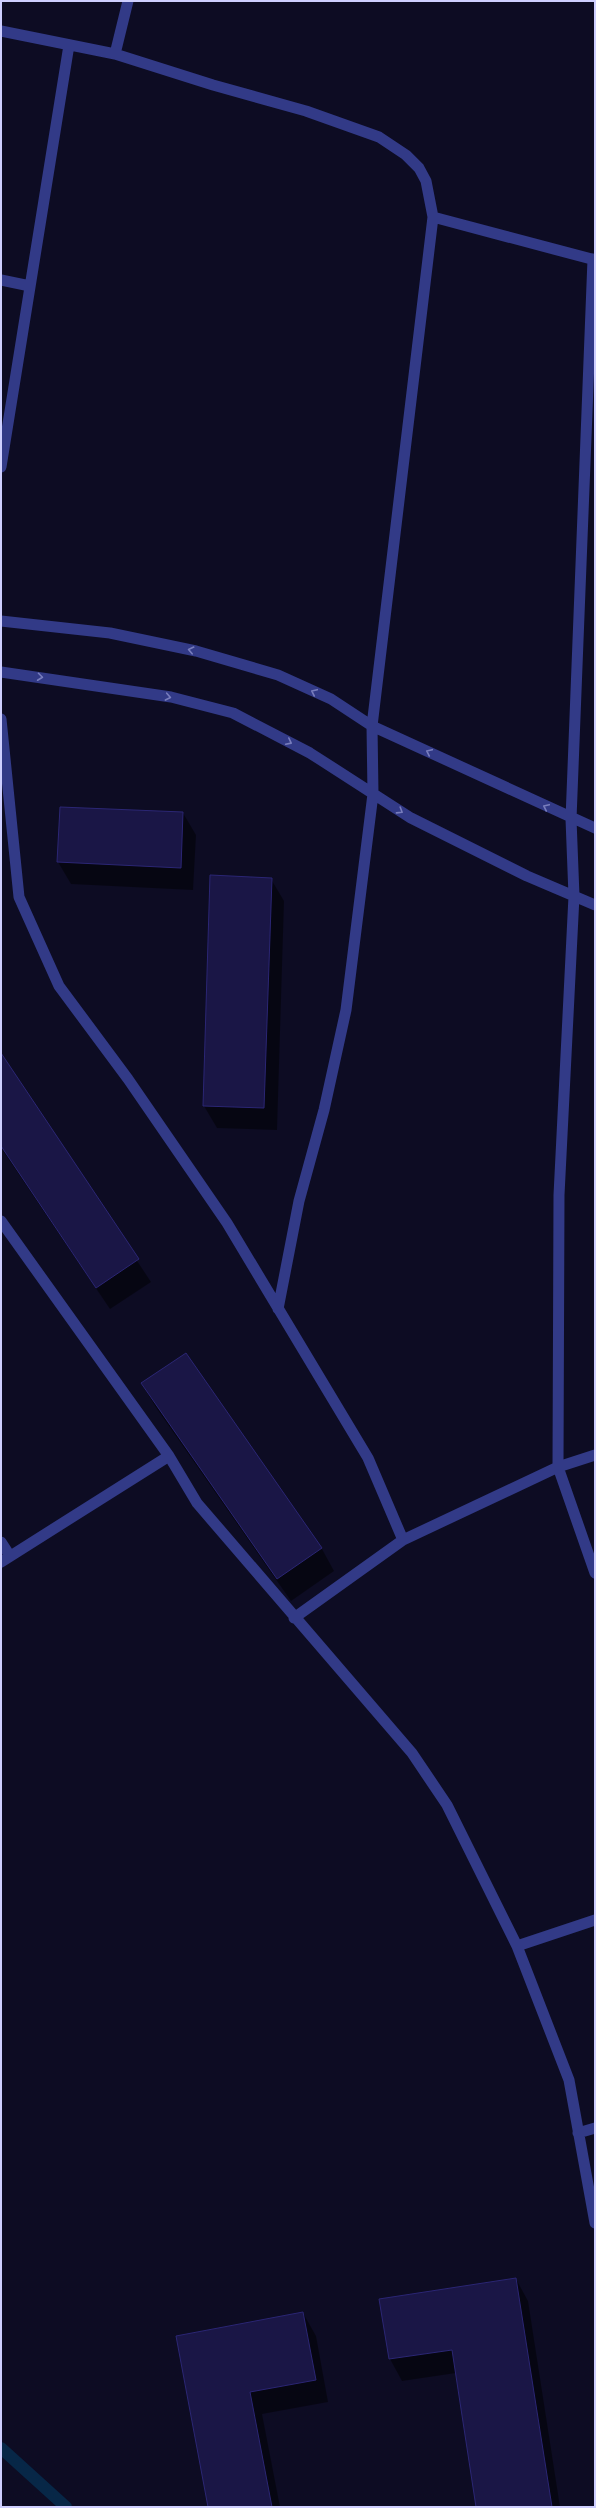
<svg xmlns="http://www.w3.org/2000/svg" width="596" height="2508" font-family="Karla,sans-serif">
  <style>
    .shadow { fill: #0007 }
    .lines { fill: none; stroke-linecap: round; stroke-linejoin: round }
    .stream { stroke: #072747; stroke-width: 12 }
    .building { fill: #1a1646; stroke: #2b2674 }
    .minor { stroke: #323a87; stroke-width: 11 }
    .oneway { stroke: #787dbd }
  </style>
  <rect width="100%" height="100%" fill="#0d0c23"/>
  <path class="shadow" d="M183 813 196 835 193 890 71 884 58 862Z
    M271 879 284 901 277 1130 217 1128 204 1106Z
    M1 1055 151 1282 110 1309 1 1148Z
    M186 1354 322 1549 334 1571 291 1601 155 1406 142 1384Z
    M516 2279 528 2301 560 2507H477L456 2373 402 2381 390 2359Z
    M303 2313 316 2336 328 2402 262 2414 280 2507H209L177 2337Z"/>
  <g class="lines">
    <path class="stream" d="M1 2448 66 2507"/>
  </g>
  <path class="building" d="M60 807 183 812 181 868 57 862Z
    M210 875 272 878 264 1108 203 1106Z
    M1 1053 139 1259 96 1288 1 1146Z
    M186 1353 322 1548 277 1579 141 1383Z
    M516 2278 552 2507H476L452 2350 389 2359 379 2299Z
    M303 2312 316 2380 250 2392 272 2507H208L176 2336Z"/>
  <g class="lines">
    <path class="minor" d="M1 31 115 54 213 85 306 111 379 137 406 155 419 168 426 181 433 217 595 260
      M115 54 128 1
      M593 259 571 819 574 896 559 1195 558 1467 595 1573
      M1 280 30 286
      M1 467 69 45
      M1 621 110 633 196 651 278 675 331 699 372 726 595 828
      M1 672 171 697 233 713 310 753 411 818 527 876 595 905
      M1 719 19 897 59 986 128 1079 227 1223 368 1458 403 1540
      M1 1221 169 1456 197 1503 412 1753 447 1805 517 1946 569 2080 595 2223
      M278 1309 299 1201 324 1110 346 1010 373 794 372 726 433 217
      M1 1542 10 1556
      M1 1562 169 1456
      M294 1618 403 1540 558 1467 595 1455
      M517 1946 595 1920
      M578 2133 595 2128"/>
  </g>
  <defs><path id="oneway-chevron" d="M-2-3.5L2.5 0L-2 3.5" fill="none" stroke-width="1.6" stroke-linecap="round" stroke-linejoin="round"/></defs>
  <g class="oneway">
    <use href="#oneway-chevron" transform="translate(191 650) rotate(-167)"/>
    <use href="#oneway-chevron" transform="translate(40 677) rotate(7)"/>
    <use href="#oneway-chevron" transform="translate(314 692) rotate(-155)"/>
    <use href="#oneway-chevron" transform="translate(168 697) rotate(11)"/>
    <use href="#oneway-chevron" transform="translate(289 742) rotate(27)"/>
    <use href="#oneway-chevron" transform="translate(429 752) rotate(-155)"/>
    <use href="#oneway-chevron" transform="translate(546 807) rotate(-155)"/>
    <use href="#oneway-chevron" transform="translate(400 811) rotate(32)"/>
  </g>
  <rect width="596" height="2508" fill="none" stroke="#cecfff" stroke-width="4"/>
</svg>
